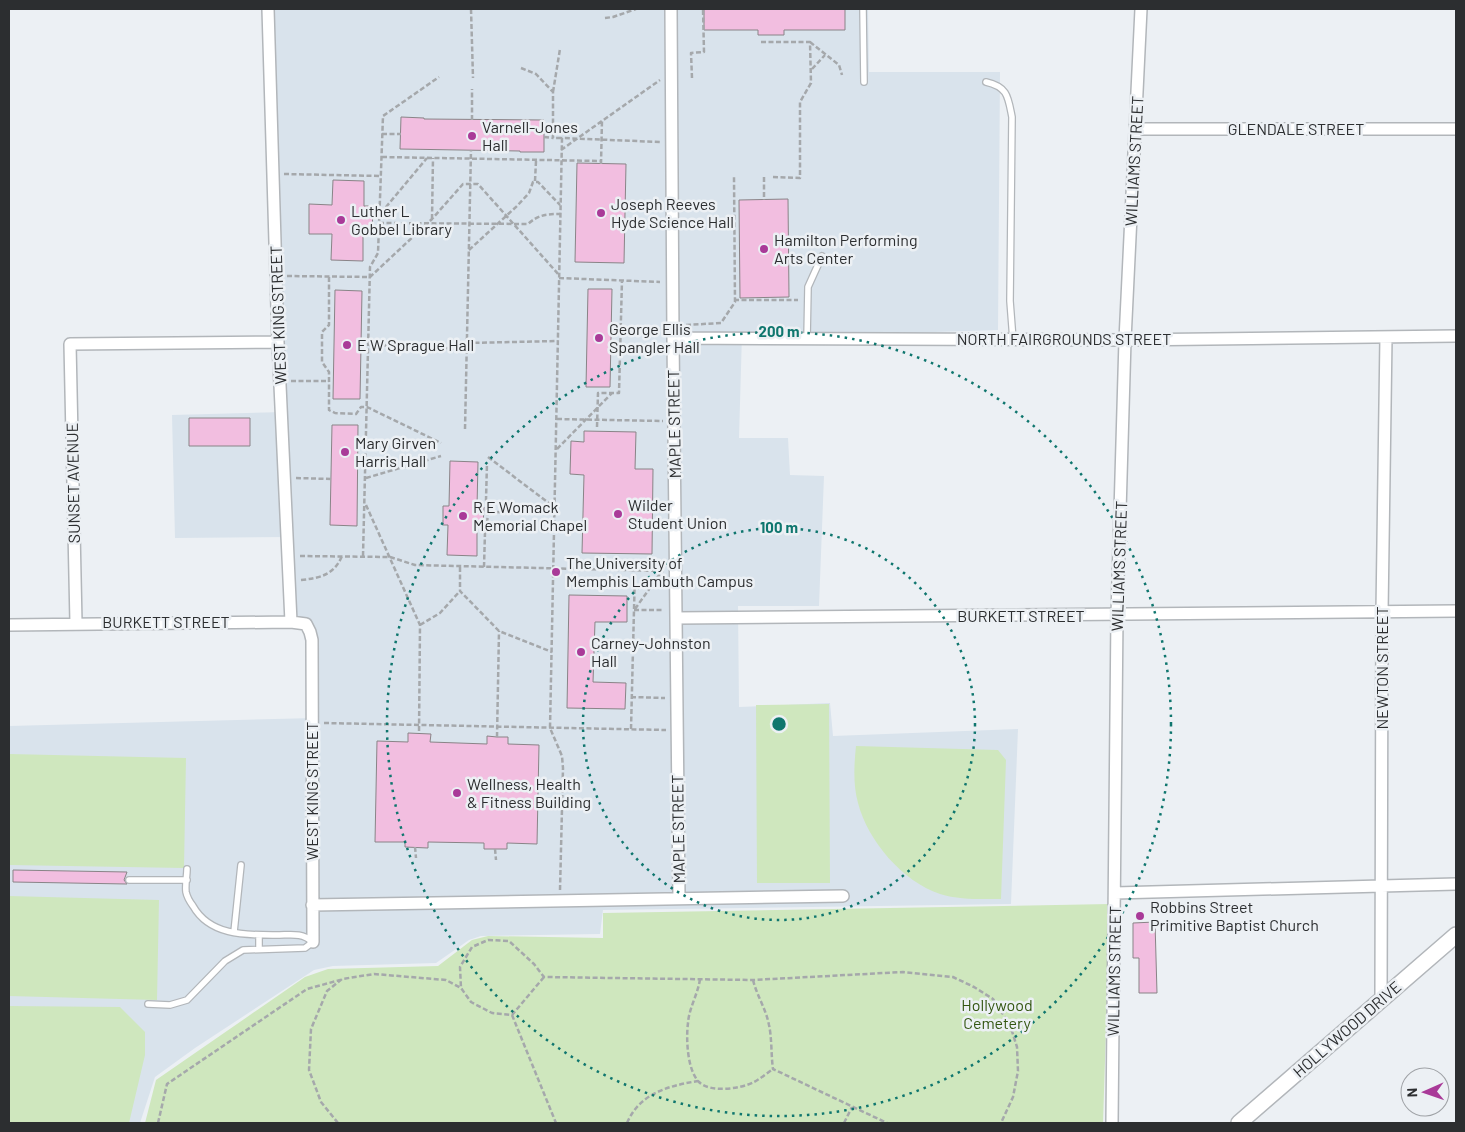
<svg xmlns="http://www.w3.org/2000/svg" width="1465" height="1132" font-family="Barlow,sans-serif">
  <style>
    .built { fill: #d9e3ec }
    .green { fill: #cfe7be }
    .building { fill: #f2bee0; stroke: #898487 }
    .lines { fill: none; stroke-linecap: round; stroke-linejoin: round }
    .lane-casing { stroke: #b2b6ba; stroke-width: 8 }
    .street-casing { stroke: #b2b6ba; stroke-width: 14 }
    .secondary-casing { stroke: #b2b6ba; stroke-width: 18 }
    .path { stroke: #a5a8ab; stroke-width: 2.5; stroke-dasharray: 5 2.5; stroke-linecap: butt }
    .lane { stroke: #fff; stroke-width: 5.5 }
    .street { stroke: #fff; stroke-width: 11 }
    .secondary { stroke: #fff; stroke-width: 15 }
    .ring { fill: none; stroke: #0f766e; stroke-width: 2.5; stroke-dasharray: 2.5 5 }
    .poi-dot { fill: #a93a98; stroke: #ecf0f4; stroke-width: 2 }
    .labels { text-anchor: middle; stroke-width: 5; stroke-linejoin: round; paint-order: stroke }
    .poi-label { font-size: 16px; fill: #2c2e30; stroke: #ecf0f4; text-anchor: start }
    .street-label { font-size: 16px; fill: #2c2e30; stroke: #ecf0f4 }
    .park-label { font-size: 16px; fill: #335611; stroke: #ecf0f4 }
    .centre { fill: #0f766e; stroke: #ecf0f4; stroke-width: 2.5 }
    .ring-label { font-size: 15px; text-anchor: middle; font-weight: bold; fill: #0f766e; stroke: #ecf0f4; stroke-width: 5; stroke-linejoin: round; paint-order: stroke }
  </style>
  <rect width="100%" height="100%" fill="#ecf0f4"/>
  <path class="built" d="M273 9H868L869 72H1000L998 330 809 336 742 334 739 438H788L790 475 824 476 819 606H738L739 707 830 703 833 736 1018 729 1011 904 603 910 600 934 481 936 469 940 436 963 333 966 314 970 195 1048 155 1077 140 1123H9V726L315 718V631L294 618 290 537 175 538 172 415 285 412Z"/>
  <path class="green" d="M829 704 830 883H757L756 705Z
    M856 746 998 750 1006 760 1001 899C981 899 959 900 940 894 902 881 868 841 858 803 853 785 854 765 856 746Z
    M9 754 186 758 184 868 9 865Z
    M9 896 159 900 157 1000 9 996Z
    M1110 904 1103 1123H145L156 1080 305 977 328 969 438 966 472 940 488 936 603 938V913Z
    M9 1006 120 1007 145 1032V1055L129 1123H9Z"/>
  <path class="building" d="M704 9H845V30H784V35H758V30H704Z
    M401 117 424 118V119L544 120V152H520V151L400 149Z
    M577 163 626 164 624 263 575 262Z
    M333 180 364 181V206H373L372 235H363V261L331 260 332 234H309V204L332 205Z
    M788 199 789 297 740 298 739 200Z
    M588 289H612L610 387H586Z
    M335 290 362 291 360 399H333Z
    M189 418H250V446H189Z
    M332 425H358L357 526 330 525Z
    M584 431 636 432 635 469H653L652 554 582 553 584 475 570 474 571 441 584 442Z
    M450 461 478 462 477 507H484L483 526H477V556L447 555 448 525H443V506H449Z
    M569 595 627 596V622H595L593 682 626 683 625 709 567 708Z
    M408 733 431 734 430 742 487 744V736L497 737H508V744L539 745 537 844 507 843V849H484V843L428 842V848L405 847V842H375L377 741 408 742Z
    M13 870 127 872 124 880 127 884 13 882Z
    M1155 922 1157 993H1139V958H1133V923Z"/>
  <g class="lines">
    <defs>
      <path id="lane" d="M863 9 864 82
        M986 82C1008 87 1008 97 1012 117L1010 301 1013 340
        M807 339 808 287 822 256
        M129 880H187
        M234 932 241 865
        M259 935V949
        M148 1004 170 1005 187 1000 225 961 243 950 305 948 313 942C301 932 291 935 276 935 246 935 210 936 193 906 190 902 187 897 186 892 185 885 187 876 187 869"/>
      <path id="street" d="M268 9 278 342 291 622
        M671 9 673 338 679 898
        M1136 129H1456
        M673 338 1125 340 1456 336
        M676 618 1456 611
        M76 623 70 344 278 342
        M9 625 291 622 306 624 310 632 312 640 313 942
        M1115 893 1456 884
        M312 905 843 896
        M1381 1000 1382 612 1386 337
        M1112 1123 1117 615 1125 340 1141 9"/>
      <path id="secondary" d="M1239 1123 1456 935"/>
    </defs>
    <use href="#lane" class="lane-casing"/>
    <use href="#street" class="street-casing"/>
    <use href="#secondary" class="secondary-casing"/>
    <path class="path" d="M471 9 473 78
      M605 18 613 17 636 9
      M761 42H810L811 83 800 102V178L771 177
      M810 42 839 65 842 75
      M521 68 536 74 553 92V138H562
      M812 69 825 55
      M692 78 691 53 704 52 703 9
      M553 92 560 49
      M472 120V89
      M382 134H401
      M544 137 553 138
      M561 150 660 80
      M382 157 601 161
      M601 164 602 120
      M284 174 381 176
      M764 177V200
      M535 181 536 161
      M381 213 427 158
      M432 219 433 158
      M379 223 528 224C538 215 546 214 560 214
      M469 250 517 206 529 193 533 182H538L560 205
      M287 276 370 277 432 219 463 184H478L559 275
      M329 277V325L322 332V362L329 372V410L335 413 356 414 361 407H367L441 443
      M559 278 660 282
      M734 300H798
      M686 325 721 323 735 302 734 177
      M467 343 557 341
      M369 345 467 349
      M291 381H329
      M557 419 663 421
      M597 427 598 393H619L622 280
      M465 429 471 150
      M557 449 612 393
      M488 457 554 507
      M296 478 331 479
      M366 478 441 456
      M366 505 420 625 419 733
      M488 512 554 513
      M300 556 390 557 415 565 664 571
      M363 556 370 267 378 253 383 116 439 77
      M460 567V591L499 631 552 652
      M484 567 485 532 487 530 488 503 486 500 487 463
      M301 580C320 578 334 575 342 556
      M635 609 662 571
      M634 610H664
      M420 625 440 613 460 591
      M631 697 665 698
      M324 723 666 730
      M631 729 635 570
      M497 737 499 631
      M415 847 416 858
      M495 849 496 860
      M560 890 563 768 562 756 550 728 562 138 660 142
      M544 977 512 1015 492 1013 471 1002 461 988 460 967 472 947 488 940 509 941 534 964 544 977 753 980 903 972 953 977 974 987 993 999 1010 1025 1017 1047 1018 1071 1013 1097 1001 1123
      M700 979C698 994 689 1008 688 1023 686 1038 687 1070 699 1082 710 1093 741 1089 754 1082 760 1079 767 1073 773 1069
      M753 980C757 996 766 1009 769 1025 772 1039 771 1055 773 1069L887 1123
      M512 1015 556 1123
      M158 1123 167 1084 307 989 340 980
      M338 1123 321 1102 309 1070 311 1029 327 991 342 979 374 974 446 980 461 988
      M627 1123C640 1093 668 1086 698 1081
      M844 1123 852 1107"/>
    <use href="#lane" class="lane"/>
    <use href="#street" class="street"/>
    <use href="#secondary" class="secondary"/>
  </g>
  <g class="ring">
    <circle cx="779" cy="724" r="196"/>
    <circle cx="779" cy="724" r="392"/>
  </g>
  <g class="poi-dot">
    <circle cx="472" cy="136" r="5"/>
    <circle cx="601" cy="213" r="5"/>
    <circle cx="341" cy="220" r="5"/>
    <circle cx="764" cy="249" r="5"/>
    <circle cx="599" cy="338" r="5"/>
    <circle cx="347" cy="345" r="5"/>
    <circle cx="345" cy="452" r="5"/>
    <circle cx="618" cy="514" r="5"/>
    <circle cx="463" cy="516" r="5"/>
    <circle cx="556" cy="572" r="5"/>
    <circle cx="581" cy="652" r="5"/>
    <circle cx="457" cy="793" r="5"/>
    <circle cx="1140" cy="916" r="5"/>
  </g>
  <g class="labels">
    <g class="poi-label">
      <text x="482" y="133">Varnell-Jones<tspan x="482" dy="18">Hall</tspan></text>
      <text x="611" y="210">Joseph Reeves<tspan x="611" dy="18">Hyde Science Hall</tspan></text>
      <text x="351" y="217">Luther L<tspan x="351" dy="18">Gobbel Library</tspan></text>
      <text x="774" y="246">Hamilton Performing<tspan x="774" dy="18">Arts Center</tspan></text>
      <text x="609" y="335">George Ellis<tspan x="609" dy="18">Spangler Hall</tspan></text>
      <text x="357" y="351">E W Sprague Hall</text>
      <text x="355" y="449">Mary Girven<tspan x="355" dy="18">Harris Hall</tspan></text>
      <text x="628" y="511">Wilder<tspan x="628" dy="18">Student Union</tspan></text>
      <text x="473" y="513">R E Womack<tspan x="473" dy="18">Memorial Chapel</tspan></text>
      <text x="566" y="569">The University of<tspan x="566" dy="18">Memphis Lambuth Campus</tspan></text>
      <text x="591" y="649">Carney-Johnston<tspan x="591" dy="18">Hall</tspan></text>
      <text x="467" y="790">Wellness, Health<tspan x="467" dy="18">&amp; Fitness Building</tspan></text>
      <text x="1150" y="913">Robbins Street<tspan x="1150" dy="18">Primitive Baptist Church</tspan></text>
    </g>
    <g class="street-label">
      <text x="1296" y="135">GLENDALE STREET</text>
      <text transform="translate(1134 161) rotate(-87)" y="6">WILLIAMS STREET</text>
      <text transform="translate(278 315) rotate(-92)" y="6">WEST KING STREET</text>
      <text x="1064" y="345">NORTH FAIRGROUNDS STREET</text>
      <text transform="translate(674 424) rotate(-91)" y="6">MAPLE STREET</text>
      <text transform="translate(73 483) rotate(-91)" y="6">SUNSET AVENUE</text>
      <text transform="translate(1119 566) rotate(-88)" y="6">WILLIAMS STREET</text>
      <text x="1021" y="622">BURKETT STREET</text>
      <text x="166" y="628">BURKETT STREET</text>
      <text transform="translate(1382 668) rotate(-90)" y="6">NEWTON STREET</text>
      <text transform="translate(312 791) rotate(-90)" y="6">WEST KING STREET</text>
      <text transform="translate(678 829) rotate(-91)" y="6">MAPLE STREET</text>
      <text transform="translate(1114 971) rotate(-89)" y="6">WILLIAMS STREET</text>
      <text transform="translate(1347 1029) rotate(-41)" y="6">HOLLYWOOD DRIVE</text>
    </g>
    <g class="park-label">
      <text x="997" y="1011">Hollywood<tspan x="997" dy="18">Cemetery</tspan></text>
    </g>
  </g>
  <circle cx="779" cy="724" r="8" class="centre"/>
  <g class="ring-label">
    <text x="779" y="337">200 m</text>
    <text x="779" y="533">100 m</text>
  </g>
  <rect width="1465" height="1132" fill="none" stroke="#2c2e30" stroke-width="20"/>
  <g transform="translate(1425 1092) rotate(268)"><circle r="24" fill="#ecf0f4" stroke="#9fa2a6"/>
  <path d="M0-4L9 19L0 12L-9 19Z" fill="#a93a98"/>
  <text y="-8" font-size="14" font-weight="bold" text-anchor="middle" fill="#2c2e30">N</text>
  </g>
</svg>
